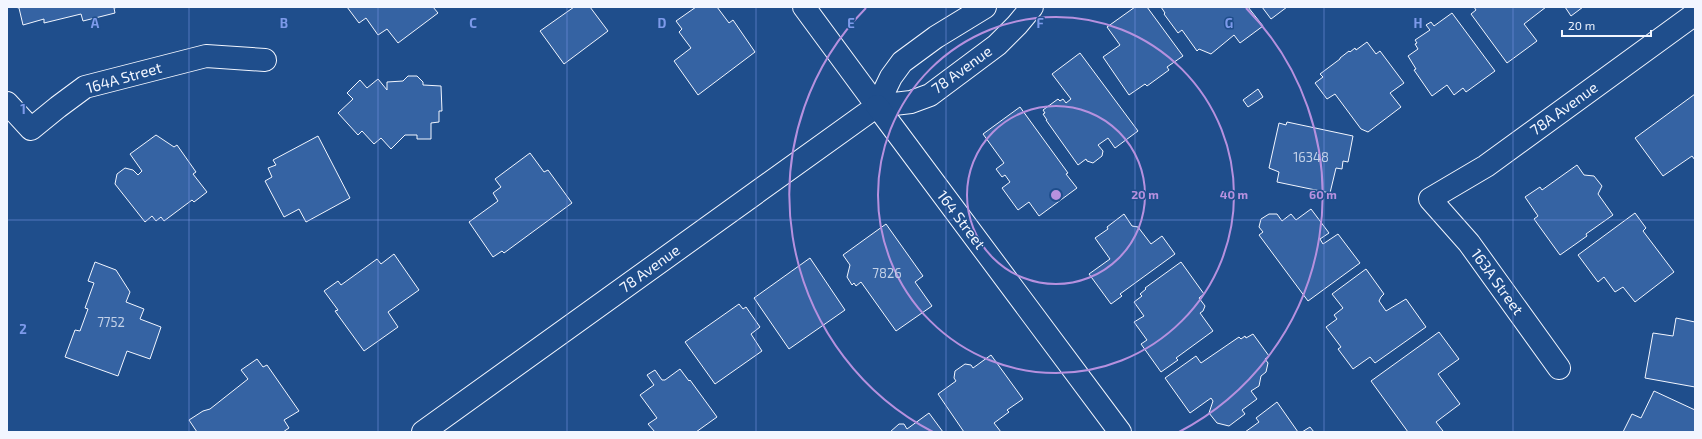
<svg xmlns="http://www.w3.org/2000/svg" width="1702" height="439" font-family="'Exo 2',sans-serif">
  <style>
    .building { fill: #3563a3; stroke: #f2f6ff }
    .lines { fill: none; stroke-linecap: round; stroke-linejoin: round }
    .street-casing { stroke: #f2f6ff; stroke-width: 24 }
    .secondary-casing { stroke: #f2f6ff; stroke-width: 24 }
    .street { stroke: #1f4e8c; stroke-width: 22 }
    .secondary { stroke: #1f4e8c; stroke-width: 22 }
    .grid { fill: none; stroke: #7d9aea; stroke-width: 1; stroke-opacity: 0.55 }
    .ring { fill: none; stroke: #b691df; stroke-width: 2 }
    .labels { text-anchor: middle; stroke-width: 3; stroke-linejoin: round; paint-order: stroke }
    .number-label { font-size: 13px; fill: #c3d1e8 }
    .street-label { font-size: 15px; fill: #f2f6ff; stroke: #1f4e8c }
    .grid-label { font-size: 13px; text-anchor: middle; font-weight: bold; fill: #7d9aea; stroke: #1f4e8c; stroke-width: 3; stroke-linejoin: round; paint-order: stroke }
    .centre { fill: #b691df; stroke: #1f4e8c; stroke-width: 2 }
    .ring-label { font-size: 12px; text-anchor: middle; font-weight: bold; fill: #b691df; stroke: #1f4e8c; stroke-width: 3; stroke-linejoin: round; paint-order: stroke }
  </style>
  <rect width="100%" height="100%" fill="#1f4e8c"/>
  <path class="building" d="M15 7H119L114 8 115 13 83 21 81 14 44 23V19L23 25 19 8Z
    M347 7H433L438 13 398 43 387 29 378 35 366 18 359 23Z
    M574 7H590L608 31 564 64 540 31Z
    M696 7H717L729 23 733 20 755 52 698 95 674 61 691 48 679 32 682 29 676 21Z
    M1135 7H1147L1183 56 1167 67 1169 70 1147 86 1145 84 1129 95 1103 57 1120 45 1107 27Z
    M1161 7H1248L1263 26 1240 43 1234 35 1211 54 1199 49 1197 51 1182 30 1178 33 1164 14 1165 13Z
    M1262 7H1287L1271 19Z
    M1474 7H1546L1524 24 1537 41 1507 63 1471 14 1476 10Z
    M1565 7H1583L1571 16Z
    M1452 13 1495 71 1466 92 1463 88 1454 95 1447 85 1432 96 1414 70 1416 69 1408 56 1418 49 1415 44 1417 43 1415 40 1430 30 1426 25 1431 22 1434 26Z
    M1367 42 1376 54 1380 51 1404 83 1390 93 1401 107 1368 132 1361 129 1335 94 1327 99 1315 83 1323 77 1320 74 1340 59V58L1349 51 1350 52 1355 48 1356 50Z
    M1080 53 1138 131 1115 148 1108 138 1098 145 1103 151 1102 156 1093 163 1087 161 1086 159 1078 165 1046 120H1047L1043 114 1045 113 1043 110 1058 99 1060 101 1063 99 1066 103 1071 99 1052 74Z
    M408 76H417L423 82V85L441 86 442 111H439V122L431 123V139H417V135H405L391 149 381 138 374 144 362 131 358 135 338 113 353 99 347 93 360 80 367 88 378 79 387 90V82L403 81Z
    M1258 89 1263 97 1248 107 1243 100Z
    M1695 94V160L1692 156 1663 176 1635 138Z
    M1020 107 1068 173 1066 174 1077 188 1039 216 1029 202 1018 210 1002 188 1010 182 1005 175 1002 177 996 169 1004 163 983 134Z
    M1287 122 1353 136 1348 162 1343 161 1342 169 1336 168 1330 193 1277 182 1279 172 1269 168 1279 123 1286 125Z
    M156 135 174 147 177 145 196 172 193 174 207 192 194 202 192 200 164 221 161 217 156 221 152 216 145 222 115 184 117 174 125 168 133 170 138 175 142 171 130 154Z
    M318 136 350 198 306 222 299 209 284 217 265 181 272 177 268 168 276 165 273 160Z
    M530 153 544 172 548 170 572 203 504 253 502 251 493 257 469 222 498 201 493 193 501 187 495 179Z
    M1577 165 1584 175 1594 176 1602 186 1598 194 1613 215 1586 234 1587 236 1560 255 1534 219 1538 216 1525 197 1540 187 1542 190Z
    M1311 209 1329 233 1320 239 1323 244 1338 234 1360 263 1308 301 1259 235 1263 232 1259 227 1261 219 1269 214H1277L1282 221 1291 214 1296 220Z
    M1635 213 1646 228 1643 231 1674 272 1635 302 1623 287 1615 292 1604 277 1598 282 1578 255Z
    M1124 214 1132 226 1138 227 1151 244 1162 236 1175 254 1120 294 1122 296 1111 304 1089 274 1110 259 1095 238 1108 229 1107 227Z
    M886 224 923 276 915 282 932 306 896 331 861 282 856 286 854 283 852 285 847 277 850 265 843 255Z
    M394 254 419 290 388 312 398 327 364 351 335 311 338 310 324 291 338 281 341 285 377 259 381 264Z
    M810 258 845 310 789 349 754 298Z
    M95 262 116 270 130 292 126 302 144 309 140 319 161 327 150 359 127 351 118 376 65 357 75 330 80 331 88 309 85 308 94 283 88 281Z
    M1181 262 1204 294 1199 298 1205 306 1203 311 1200 313 1213 331 1176 358 1178 360 1161 372 1141 344 1147 340 1134 322 1144 316 1134 302 1142 296 1140 294 1146 289 1145 288Z
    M1366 269 1384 294 1381 297 1379 301 1386 311 1406 299 1426 327 1375 363 1370 357 1353 369 1338 349 1341 347 1326 327 1337 319 1334 315 1343 308 1332 294Z
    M739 304 743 309 746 307 760 327 751 334 762 351 715 384 685 342Z
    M1676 318 1695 322V387L1645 378 1653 333 1673 336Z
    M1439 332 1459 359 1438 374 1460 404 1436 422 1443 431 1441 432H1408L1371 381Z
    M1253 334 1269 356 1265 359 1268 363 1266 372 1261 376 1259 386 1251 391 1257 399 1242 410 1245 414 1229 426 1217 423 1209 413 1213 401 1211 398 1190 413 1165 378 1196 356 1201 363 1239 337 1241 339 1245 336 1246 338Z
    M991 355 1023 399 1007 410 1009 412 994 423 1001 432H964L938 394 956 381 954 378 955 371 965 364 971 365 973 368Z
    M257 359 263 367 267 365 299 411 284 420 289 428 283 432H197L189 420 203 411 210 409 248 379 241 370Z
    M680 369 689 381 690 380 717 417 696 432H655L648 424 657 418 640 395 654 385 647 375 655 370 662 380H665Z
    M1654 391 1695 410V432H1623L1632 414 1641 418Z
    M1277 402 1298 432H1245L1259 422 1256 418Z
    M929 413 943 432H890L899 424H904L907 429Z
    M1310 427 1314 432H1302Z"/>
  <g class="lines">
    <defs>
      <path id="street" d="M804 7 877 106
        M7 103 31 129 58 107 85 87 206 56 265 60
        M877 106 911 102 930 95 997 45 1017 25 1032 7
        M1559 368 1469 243 1430 199 1486 166 1695 14
        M423 432 877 106 891 77 902 62 936 37 985 7"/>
      <path id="secondary" d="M877 106 1120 432"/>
    </defs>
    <use href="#street" class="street-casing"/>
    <use href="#secondary" class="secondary-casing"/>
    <use href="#street" class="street"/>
    <use href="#secondary" class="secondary"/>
  </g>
  <path class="grid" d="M189 7V432M378 7V432M567 7V432M756 7V432M946 7V432M1135 7V432M1324 7V432M1513 7V432M7 220H1695"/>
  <g class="ring">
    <circle cx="1056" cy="195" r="89"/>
    <circle cx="1056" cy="195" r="178"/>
    <path d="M933 432A267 267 0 0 1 866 8M1246 8A267 267 0 0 1 1179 432"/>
  </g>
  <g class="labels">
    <g class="number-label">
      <text x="1311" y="162">16348</text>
      <text x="887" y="278">7826</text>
      <text x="111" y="327">7752</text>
    </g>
    <g class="street-label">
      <text transform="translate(962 70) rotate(-36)" y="5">78 Avenue</text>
      <text transform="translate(124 78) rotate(-16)" y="5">164A Street</text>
      <text transform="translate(1564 109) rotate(-36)" y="5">78A Avenue</text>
      <text transform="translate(961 220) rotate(53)" y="5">164 Street</text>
      <text transform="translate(650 269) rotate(-36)" y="5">78 Avenue</text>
      <text transform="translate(1497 282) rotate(54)" y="5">163A Street</text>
    </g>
  </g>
  <g class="grid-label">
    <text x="95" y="28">A</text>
    <text x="284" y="28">B</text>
    <text x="473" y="28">C</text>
    <text x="662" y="28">D</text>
    <text x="851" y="28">E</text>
    <text x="1040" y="28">F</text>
    <text x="1229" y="28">G</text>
    <text x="1418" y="28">H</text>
    <text x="23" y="114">1</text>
    <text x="23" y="334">2</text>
  </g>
  <circle cx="1056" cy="195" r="6" class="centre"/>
  <g class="ring-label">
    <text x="1145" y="199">20 m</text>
    <text x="1234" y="199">40 m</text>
    <text x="1323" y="199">60 m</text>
  </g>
  <rect width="1702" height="439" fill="none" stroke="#f2f6ff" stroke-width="16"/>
  <path d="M1562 30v6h89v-6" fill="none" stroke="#f2f6ff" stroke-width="2"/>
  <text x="1568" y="30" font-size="12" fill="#f2f6ff" stroke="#1f4e8c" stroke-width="3" paint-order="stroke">20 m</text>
</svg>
